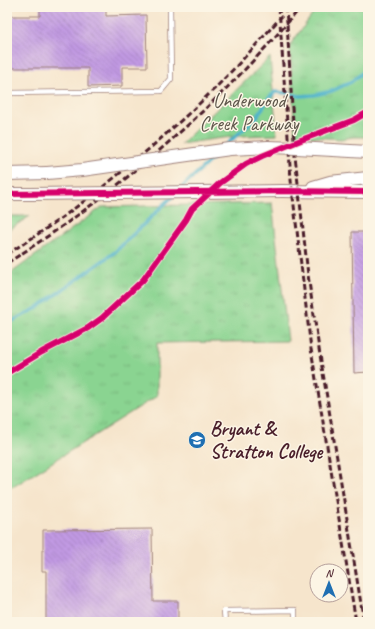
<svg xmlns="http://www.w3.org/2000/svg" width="375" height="629" font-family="Caveat,sans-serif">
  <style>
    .park { fill: url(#park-tufts); stroke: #6a7a5e }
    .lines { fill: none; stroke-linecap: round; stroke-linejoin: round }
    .stream { stroke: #4db2cc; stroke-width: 3.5 }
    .building { fill: url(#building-back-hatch) }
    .service-casing { stroke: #a0827c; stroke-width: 6 }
    .tertiary-casing { stroke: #a0827c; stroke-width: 14 }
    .service { stroke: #fff; stroke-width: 4.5 }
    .tertiary { stroke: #fff; stroke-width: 12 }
    .rail { stroke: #4a1f2b; stroke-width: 3; stroke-dasharray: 6 3; stroke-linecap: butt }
    .tertiary-bridge-casing { stroke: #a0827c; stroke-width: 14; stroke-linecap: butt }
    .tertiary-bridge { stroke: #fff; stroke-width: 12 }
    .cycleway-casing { stroke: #fcf5e5; stroke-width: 8 }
    .cycleway { stroke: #d6006c; stroke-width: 6 }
    .labels { text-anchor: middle; stroke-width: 3; stroke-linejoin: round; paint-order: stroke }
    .park-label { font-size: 20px; fill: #5d554a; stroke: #fcf5e5 }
    .poi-label { font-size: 20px; font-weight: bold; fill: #4a1f2b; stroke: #fcf5e5; text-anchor: start }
  </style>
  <defs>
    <pattern id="park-tufts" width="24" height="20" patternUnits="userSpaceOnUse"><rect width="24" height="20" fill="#8ad491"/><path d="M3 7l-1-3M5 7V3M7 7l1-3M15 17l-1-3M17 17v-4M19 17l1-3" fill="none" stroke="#79b67d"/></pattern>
    <pattern id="building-back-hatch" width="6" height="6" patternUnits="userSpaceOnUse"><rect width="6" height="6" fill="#c19ae3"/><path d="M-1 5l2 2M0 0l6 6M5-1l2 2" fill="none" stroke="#9f7db8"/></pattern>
  </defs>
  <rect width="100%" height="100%" fill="#fcf5e5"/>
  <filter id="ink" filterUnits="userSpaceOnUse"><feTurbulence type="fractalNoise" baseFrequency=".025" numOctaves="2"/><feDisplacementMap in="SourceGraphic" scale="8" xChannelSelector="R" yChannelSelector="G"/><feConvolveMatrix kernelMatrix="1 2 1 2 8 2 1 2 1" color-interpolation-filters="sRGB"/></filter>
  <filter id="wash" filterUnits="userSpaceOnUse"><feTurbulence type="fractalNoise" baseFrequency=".012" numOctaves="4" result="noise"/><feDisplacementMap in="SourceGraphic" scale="16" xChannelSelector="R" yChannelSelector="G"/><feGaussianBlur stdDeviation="0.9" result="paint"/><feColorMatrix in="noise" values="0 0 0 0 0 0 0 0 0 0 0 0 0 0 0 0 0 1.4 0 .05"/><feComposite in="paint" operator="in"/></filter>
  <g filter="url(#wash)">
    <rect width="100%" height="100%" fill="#f6e5cc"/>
    <path class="park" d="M318 7H368V137H353L341 139 295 136 290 45Z
      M270 57 277 135 241 136 214 139 181 144Z
      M272 203 288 341 157 343V396L16 485 7 489V276L102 207Z
      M7 216H30L7 231Z"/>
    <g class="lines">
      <path class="stream" d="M225 146 257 117 268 99 275 92 287 93 300 96 314 95 332 91 351 82 368 68
        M180 189 216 155
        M7 324 37 308 115 252 173 196"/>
    </g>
    <g id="blocks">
      <path class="building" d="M40 7H106V16L146 15 147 67H122V86L88 87V68H7V16H40Z
        M352 232H368V372L354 373Z
        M152 529 153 601H178V622H46V571H42V550H43V530Z"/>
    </g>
  </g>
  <g filter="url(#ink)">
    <use href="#blocks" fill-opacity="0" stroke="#a0827c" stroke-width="1"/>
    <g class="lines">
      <defs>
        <path id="service" d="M7 93 161 91 171 79 170 7
          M225 622 224 611 295 610V622"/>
        <path id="tertiary" d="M333 150 368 152
          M7 174 47 173
          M313 187 330 182 368 178
          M282 191 368 192
          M7 194H31"/>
      </defs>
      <use href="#service" class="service-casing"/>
      <use href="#tertiary" class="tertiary-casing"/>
      <use href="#service" class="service"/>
      <use href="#tertiary" class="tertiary"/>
      <path class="rail" d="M279 7 291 180 311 349 356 622
        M286 7 295 156 308 275 319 349 364 622
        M7 254C78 210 143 157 203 100 231 73 256 45 282 16
        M7 263C118 193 217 107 301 7"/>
      <defs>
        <path id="tertiary-bridge" d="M47 173 82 170 230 149 268 147 297 148 333 150
          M31 194 282 191"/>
      </defs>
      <use href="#tertiary-bridge" class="tertiary-bridge-casing"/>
      <use href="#tertiary-bridge" class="tertiary-bridge"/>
      <defs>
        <path id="cycleway" d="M7 194 197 192 282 191 368 192
          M7 373 42 352 88 328 102 318 143 280 186 220 192 209 220 183 246 164 262 156 301 140 354 120 368 112"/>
      </defs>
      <use href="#cycleway" class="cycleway-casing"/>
      <use href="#cycleway" class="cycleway"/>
    </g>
  </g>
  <defs>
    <symbol id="university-disc" viewBox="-11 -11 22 22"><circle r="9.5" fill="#1f6fb2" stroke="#fcf5e5"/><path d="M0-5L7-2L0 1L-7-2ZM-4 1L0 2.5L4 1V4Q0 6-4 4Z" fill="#fff"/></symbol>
  </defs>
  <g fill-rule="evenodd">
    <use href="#university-disc" x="187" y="430" width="20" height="20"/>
  </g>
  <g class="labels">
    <g class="park-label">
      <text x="249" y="107">Underwood<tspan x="249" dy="23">Creek Parkway</tspan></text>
    </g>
    <g class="poi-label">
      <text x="210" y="435">Bryant &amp;<tspan x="210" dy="23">Stratton College</tspan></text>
    </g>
  </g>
  <rect width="375" height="629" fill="none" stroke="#fcf5e5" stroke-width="24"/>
  <g transform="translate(329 583)"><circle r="19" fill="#fcf5e5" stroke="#b59f9b"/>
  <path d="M0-3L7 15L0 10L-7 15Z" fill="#1f6fb2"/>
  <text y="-6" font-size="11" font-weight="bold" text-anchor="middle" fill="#4a1f2b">N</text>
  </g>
</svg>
